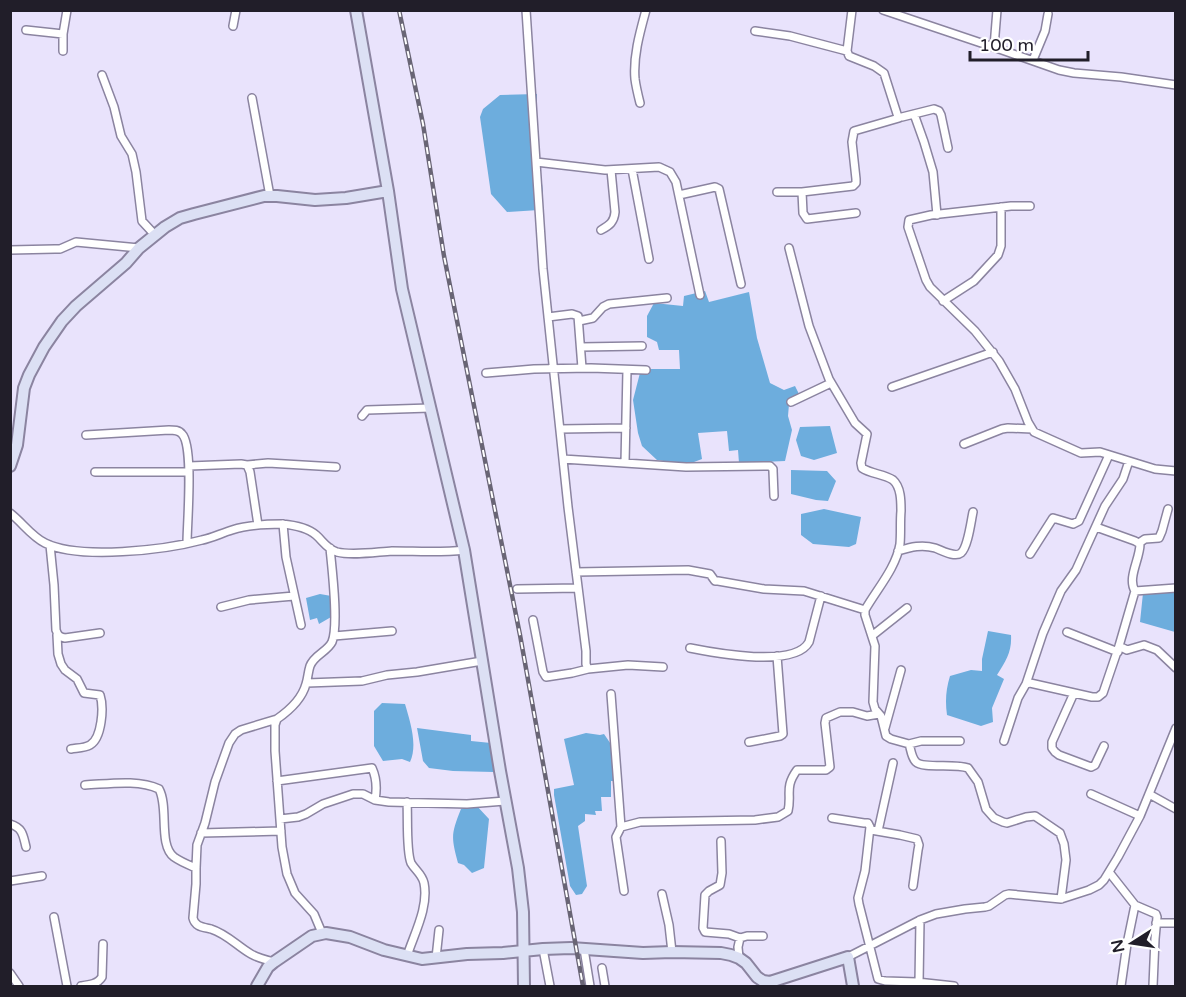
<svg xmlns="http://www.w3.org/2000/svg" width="1186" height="997" font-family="'Varela Round',sans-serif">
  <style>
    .water { fill: #6daddd }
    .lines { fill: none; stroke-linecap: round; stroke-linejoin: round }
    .street-casing { stroke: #8b84a0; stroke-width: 10 }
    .secondary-casing { stroke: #8b84a0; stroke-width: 14 }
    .street { stroke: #fff; stroke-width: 7 }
    .secondary { stroke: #dce0f4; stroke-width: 10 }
    .rail-casing { stroke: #696575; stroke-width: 4.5 }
    .rail { stroke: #fff; stroke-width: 2; stroke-dasharray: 7; stroke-linecap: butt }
  </style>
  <rect width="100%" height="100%" fill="#e9e3fc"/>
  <path class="water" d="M537 94V143L543 192 539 210 507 212 491 194 480 117 483 109 500 95Z
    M705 291 709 302 749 292 757 338 770 383 784 390 795 386 800 396 789 404 788 416 792 430 785 461 739 463 738 450 729 451 727 431 698 433 702 459 694 462H670L657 460 642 446 638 433 633 400 641 369H680L679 350H659L657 342 647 337V316L654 303 683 306 684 296Z
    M830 426 837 453 814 460 801 456 796 440 800 427Z
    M791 470 827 471 836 481 828 501 816 500 791 494Z
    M824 509 861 517 856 544 849 547 813 544 801 535V514Z
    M1175 589V632L1140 622 1143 593Z
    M320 594 337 597 338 613 319 624 317 618 310 620 306 598Z
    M988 631 1011 635C1012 652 1006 661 997 675L1004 679 992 708 993 722 981 726 947 715C945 701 946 689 950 676L971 670 982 671V659Z
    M382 703 405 704C410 721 418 745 410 762L402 759 383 761 374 746V711Z
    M417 728 471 735V741L491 743 494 772 453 771 429 768 423 761Z
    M586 733 600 735 604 734 619 756 621 768 614 769 615 781H611V797H601L602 811H595L596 815 585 814V821L578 826 587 886 582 894 576 895 570 886 554 795V789L574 785 564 739Z
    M475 804 489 819 484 868 472 873 464 865 458 863C451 837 451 834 461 809Z"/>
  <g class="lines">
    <defs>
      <path id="street" d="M526 10 543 269 568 507 586 651V664L588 669 628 665 663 667
        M852 10 847 51 849 56 874 66 884 73 898 117H902L934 109 939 111 941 115 948 148
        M883 10 1002 50 1059 70 1074 73 1121 77 1176 85
        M233 26 236 10
        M26 30 63 34
        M755 31 790 36 847 51
        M994 47 997 10
        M63 51V34L67 10
        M1033 60 1045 31 1048 14
        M102 75 114 107 121 136 132 154 136 172 142 221 155 235
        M252 98 270 196
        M640 103C638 95 636 87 635 79 633 56 640 32 646 10
        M914 114 924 142 933 172 937 215
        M536 162 605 170 659 167 670 172 676 182 700 295
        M632 169 649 259
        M777 192H802L853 186 856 183V179L852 142 854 131 899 118
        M802 192 803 213 807 219 856 213
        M679 195 715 187 719 189 741 284
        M1030 206H1011L931 215 909 220 908 227 926 280 930 287 975 331 999 361 1015 389 1028 422 1034 432 1081 453 1100 452 1155 469 1176 471
        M601 230C610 225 614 222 615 212L611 170
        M789 248 809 326 829 379 855 423 867 434 861 463 862 468C871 474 884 474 893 480 901 487 901 501 901 511 900 522 901 533 900 544 896 568 877 589 865 610V615L875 646 873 702 875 709 881 716 886 736 891 739 909 744C911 749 911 757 916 762 923 769 955 763 968 768L978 782 986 809 994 818 1003 822 1007 823 1026 817 1035 816 1060 833 1064 844 1066 860 1061 899
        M10 250 55 249H60L76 242 139 248
        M943 301 974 281 998 255 1001 246V207
        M548 317 572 314 578 316 582 368
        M579 321 593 318 603 307 609 304 667 298
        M581 347 642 346
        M486 373 534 369 591 368 646 370
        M892 387 993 352
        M791 402 831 383
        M362 416 367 410 430 408
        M560 429 626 428
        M86 435 169 430C174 430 179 430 182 434 194 446 187 524 187 543
        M964 444 1002 429 1008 428 1032 429
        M563 459 686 467 770 466 773 469V471L774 496
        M625 463 627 370
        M247 465 268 463 336 467
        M189 466 241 464 247 465 250 472 258 525
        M95 472H189
        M10 513C22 522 31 536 45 543 79 560 165 550 202 540 212 538 222 533 232 530 248 525 265 524 282 524 293 525 308 528 316 535 323 541 327 549 337 552 352 556 376 552 392 551 416 551 440 553 464 550
        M283 524 286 557 301 625
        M1096 527 1135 541 1140 544C1140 559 1127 578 1135 591L1176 588
        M1139 543 1145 539 1159 538 1162 531 1168 509
        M50 545 54 585 56 630C58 636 60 637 65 638L100 633
        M898 551C911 547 922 544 935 548 941 550 955 558 961 553 968 547 971 521 973 512
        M1030 554 1053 518 1073 524 1079 521 1109 455
        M576 572 688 570 710 574 715 581H718L764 589 804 591 865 610
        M517 589 578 588
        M221 607 249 600 294 596
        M533 620 543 672 546 677 572 673 588 669
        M1067 632 1118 652
        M57 635 58 654 61 664 65 670 77 679 84 693 100 695C104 707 102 738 90 745 85 748 77 748 71 749
        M873 635 907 608
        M334 636 392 631
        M1119 646 1127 650 1144 645 1157 650 1176 668
        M690 648C715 653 795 668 809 642L821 596
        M307 683 362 681 387 675 417 672 482 661
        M1026 684 1043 633 1061 591 1076 570 1105 506 1123 479 1129 461
        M1074 693 1052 742V748L1055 752 1059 755 1091 767 1095 765 1104 746
        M611 694 621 827
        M885 728 901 670
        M1004 741 1018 698 1026 684 1030 683 1092 697H1098L1103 693 1119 646 1135 591
        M749 742 780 736 783 734 777 656
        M909 744 921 741H960
        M277 781 372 768C377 779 377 789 375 800
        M85 785C108 784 138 779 159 789 169 807 158 845 174 857 181 862 189 865 196 868
        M1091 794 1140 816
        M1149 794 1176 809
        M832 818 864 823H868L870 827 865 871 858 898 859 904 878 979 885 981 917 982 954 986
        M280 819 298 817 306 814 323 804 353 794H363L375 800 389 802 467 804 505 801
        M10 824C23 828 23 835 26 847
        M871 830 900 835 917 839 919 845 918 850 913 886
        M878 831 893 763
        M201 833 281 831
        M721 841 722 873 720 885 709 891 705 895 703 928 705 932 729 934 740 938
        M1109 872 1135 905 1156 914 1157 917 1155 939 1153 986
        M10 881 42 876
        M624 891 616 837 621 827 640 822 755 820 778 817 788 811C792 794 784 788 797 770H826L830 767 825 723 826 718 840 712H853L867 716 879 714
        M662 894 669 925 672 952
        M54 917 67 986
        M1156 923H1176
        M322 933 314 914 295 893 287 874 282 847 275 751V725L277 719C290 710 302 699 306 684 308 678 308 672 310 666 314 655 327 652 332 642 339 625 332 569 330 548
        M543 949 550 986
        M584 949 590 986
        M407 956C414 934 429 907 424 883 422 874 415 870 411 863 406 851 408 816 407 802
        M848 957 920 920 936 914 965 909 985 907 989 906 1005 895 1009 894 1061 899 1089 890 1099 885 1104 880 1118 857 1140 816 1176 728
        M436 958 439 930
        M739 958 738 947 740 938 747 936H763
        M274 962C266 960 258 958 251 954 237 946 227 934 211 929 203 927 195 927 193 918L196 884V868L197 845 205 823 215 782 229 743 235 734 241 730 277 719
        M602 968 605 986
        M10 973 19 986
        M919 983 920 920
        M81 986C89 985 98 984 102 977L103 944
        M1121 986 1127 944 1135 905"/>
      <path id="secondary" d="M356 10 388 191 402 289 464 550 500 771 518 868 523 912 524 986
        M10 466 17 445 24 388 29 375 44 347 62 321 76 306 126 263 139 248 165 227 180 218 194 214 264 196H277L315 200 346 198 388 191
        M257 986 268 967 274 962 312 936 326 933 350 937 384 950 422 959 467 954 503 953 543 949 571 948 643 953 672 952 721 953 731 955 739 958 746 963 757 977 763 981 770 982 848 957 853 986"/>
    </defs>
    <use href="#street" class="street-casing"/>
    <use href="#secondary" class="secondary-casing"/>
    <use href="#street" class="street"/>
    <use href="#secondary" class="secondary"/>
    <defs>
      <path id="rail" d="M399 10 423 124 444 256 520 635 583 986"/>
    </defs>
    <use href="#rail" class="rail-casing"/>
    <use href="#rail" class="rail"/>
  </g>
  <rect width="1186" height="997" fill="none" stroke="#211e29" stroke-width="24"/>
  <g transform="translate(1132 943) rotate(258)" stroke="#ffffff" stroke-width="4.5" paint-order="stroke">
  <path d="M0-4.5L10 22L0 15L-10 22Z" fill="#211e29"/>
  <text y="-9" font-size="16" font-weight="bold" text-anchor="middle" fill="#211e29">N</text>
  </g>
  <path d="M970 51v9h118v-9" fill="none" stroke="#211e29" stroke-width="3"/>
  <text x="979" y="51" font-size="18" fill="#211e29" stroke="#ffffff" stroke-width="4.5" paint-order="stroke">100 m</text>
</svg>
